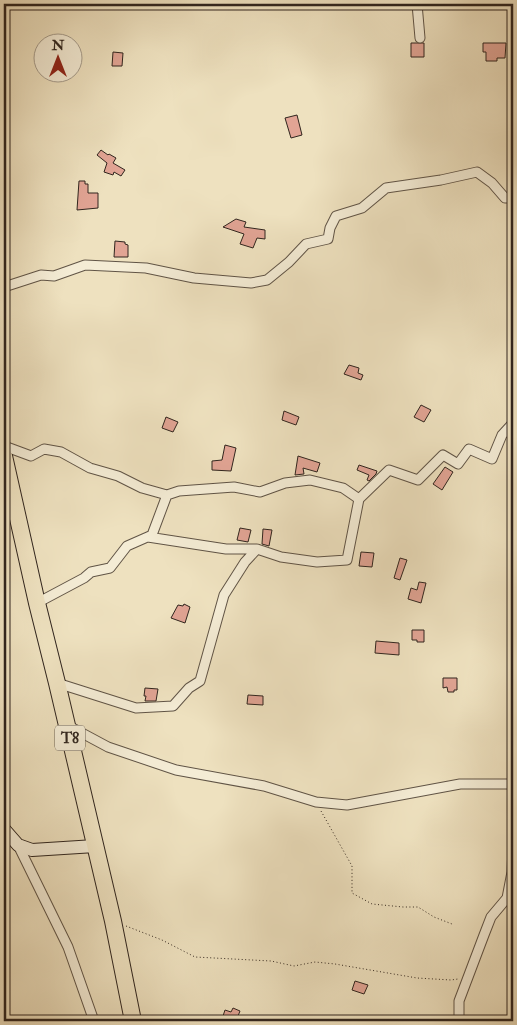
<svg xmlns="http://www.w3.org/2000/svg" width="517" height="1025" font-family="'IM FELL Double Pica',serif">
  <style>
    .building { fill: #e1a494; stroke: #30251e }
    .lines { fill: none; stroke-linecap: round; stroke-linejoin: round }
    .street-casing { stroke: #605446; stroke-width: 11 }
    .secondary-casing { stroke: #30251e; stroke-width: 14 }
    .highway-casing { stroke: #30251e; stroke-width: 18 }
    .path { stroke: #30251e; stroke-width: 1; stroke-dasharray: 1 2.5; stroke-linecap: butt }
    .street { stroke: #f4ecd5; stroke-width: 9 }
    .secondary { stroke: #f4ecd5; stroke-width: 12 }
    .highway { stroke: #eee1bf; stroke-width: 16 }
    .labels { text-anchor: middle; stroke-width: 4; stroke-linejoin: round; paint-order: stroke }
    .shield { fill: #f4ecd5; stroke: #6b6155; stroke-width: 1 }
    .shield-label { font-size: 15px; font-weight: bold; fill: #30251e }
  </style>
  <rect width="100%" height="100%" fill="#eee1bf"/>
  <filter id="stains"><feTurbulence type="fractalNoise" baseFrequency=".004" numOctaves="4"/><feColorMatrix values="0 0 0 0 .2 0 0 0 0 .09 0 0 0 0 .02 0 0 0 .5 -.17"/></filter>
  <radialGradient id="worn" r=".72"><stop offset=".6" stop-color="#630" stop-opacity="0"/><stop offset="1" stop-color="#630" stop-opacity=".3"/></radialGradient>
  <path class="building" d="M411 43H424V57H411Z
    M483 43H506L505 58H497V61H486V52H483Z
    M113 52 123 53 122 66H112Z
    M297 115 302 135 291 138 285 118Z
    M101 150 108 155 109 154 116 158 113 163 125 170 121 176 114 172 113 175 104 172 107 163 97 155Z
    M79 181H85V184H88V193H98V208L77 210Z
    M236 219 246 222 244 227 265 230V239L257 238 253 248 240 244 244 234 223 227Z
    M115 241 125 242V244L128 245V257H114Z
    M349 365 359 368 358 373 363 375 361 380 344 374Z
    M421 405 431 410 424 422 414 417Z
    M284 411 299 417 296 425 282 420Z
    M166 417 178 422 173 432 162 428Z
    M225 445 236 448 231 471 212 470V461L222 460Z
    M298 456 320 463 317 472 303 468 304 474 295 475Z
    M359 465 377 471 376 474 369 481 367 480 369 475 357 470Z
    M445 467 453 472 442 490 433 484Z
    M240 528 251 530 248 542 237 540Z
    M263 529 272 530 269 546 262 544Z
    M361 552 374 553 372 567 359 566Z
    M400 558 407 560 400 580 394 578Z
    M419 582 426 583 421 603 408 599 411 588 417 590Z
    M184 604 190 607 185 623 171 618 178 605 183 606Z
    M412 630H424V642H417V640H412Z
    M376 641 399 643V655L375 653Z
    M443 678H457V690H454V692H448L447 687 443 688Z
    M145 688 158 689 156 701H145L146 696H144Z
    M248 695 263 696V705L247 704Z
    M355 981 368 985 364 994 352 990Z
    M233 1008 240 1011 236 1021H227L222 1019 225 1010 231 1012Z"/>
  <g class="lines">
    <defs>
      <path id="street" d="M417 4 420 38
        M4 287 41 275 54 276 85 265 146 268 194 278 251 283 267 280 289 262 306 244 328 239 330 228 336 216 362 208 386 188 441 180 477 172 492 183 505 198H513
        M4 446 31 456 44 449 61 452 90 468 118 476 142 488 167 495 179 491 234 487 260 492 285 483 310 480 343 488 359 499 347 560 317 562 281 557 257 549 245 562 224 595 200 681 189 688 173 706 136 708 57 683
        M359 499 389 470 418 480 443 455 458 464 469 449 492 459 502 435 513 423
        M148 537 226 549H257
        M37 603 84 578 91 572 110 568 127 546 152 535 167 495
        M67 725 108 747 176 770 264 786 316 802 347 805 460 784H513
        M18 845 68 947 94 1021
        M457 1021 459 1017V1001L484 935 491 917 507 898 512 872 513 847"/>
      <path id="secondary" d="M4 829 18 845 32 850 95 846"/>
      <path id="highway" d="M4 456 37 603 57 683 113 921 133 1021"/>
    </defs>
    <use href="#street" class="street-casing"/>
    <use href="#secondary" class="secondary-casing"/>
    <use href="#highway" class="highway-casing"/>
    <path class="path" d="M321 811 352 866V893L372 904 403 907H418L434 917 452 924
      M126 926 162 940 195 957 271 961 294 966 315 962 335 964 417 978 451 980 458 979"/>
    <use href="#street" class="street"/>
    <use href="#secondary" class="secondary"/>
    <use href="#highway" class="highway"/>
  </g>
  <g class="labels">
    <rect class="shield" x="55" y="725.5" width="30" height="25" rx="4"/>
    <g class="shield-label">
      <text x="70" y="743">T8</text>
    </g>
  </g>
  <rect width="517" height="1025" fill="none" stroke="#eee1bf" stroke-width="20"/>
  <rect x="5" y="5" width="507" height="1015" fill="none" stroke="#30251e" stroke-width="2.5"/>
  <rect x="10" y="10" width="497" height="1005" fill="none" stroke="#30251e"/>
  <g transform="translate(58 58)"><circle r="24" fill="#f4ecd5" stroke="#a69c8c"/>
  <path d="M0-4L9 19L0 12L-9 19Z" fill="#8f2418"/>
  <text y="-8" font-size="14" font-weight="bold" text-anchor="middle" fill="#30251e">N</text>
  </g>
  <rect width="100%" height="100%" filter="url(#stains)"/>
  <rect width="100%" height="100%" fill="url(#worn)"/>
</svg>
